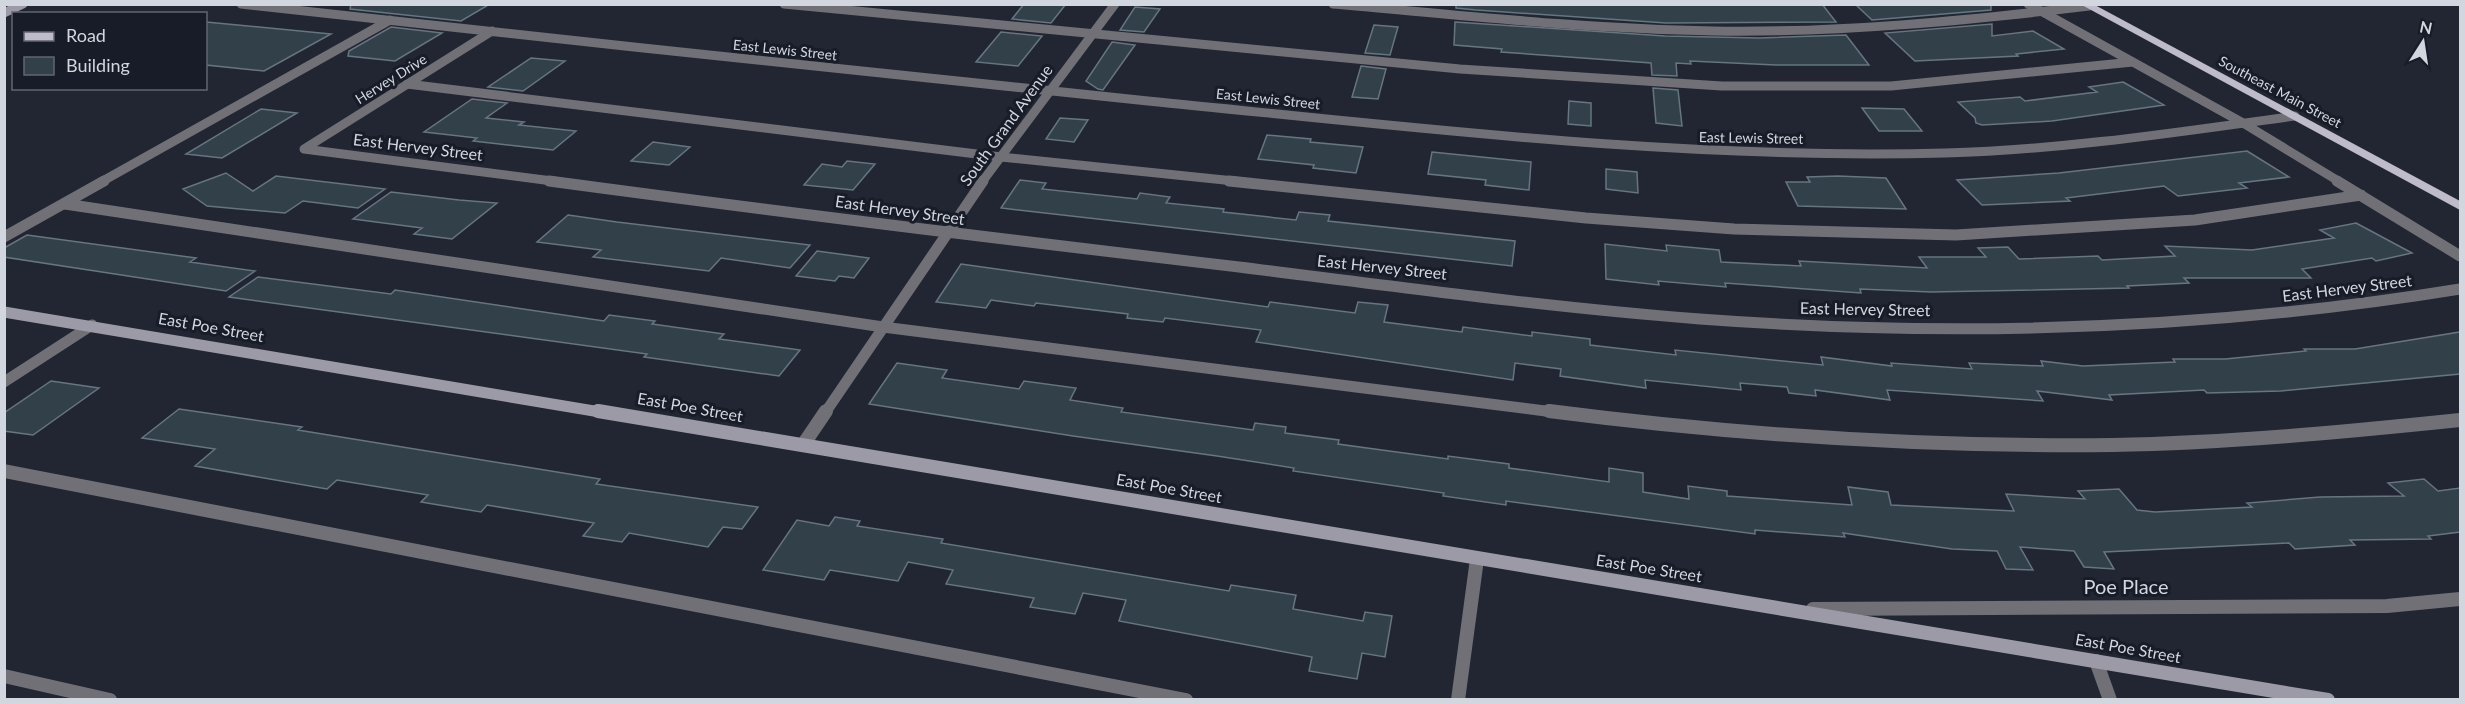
<svg xmlns="http://www.w3.org/2000/svg" width="2465" height="704" font-family="Lato,sans-serif">
  <style>
    .building { fill: #32404a; stroke: #667580; stroke-width: 1.5 }
    .lines { fill: none; stroke-linecap: round; stroke-linejoin: round }
    .lane-far2 { stroke: #717077; stroke-width: 9 }
    .lane-far1 { stroke: #717077; stroke-width: 11 }
    .lane { stroke: #717077; stroke-width: 14 }
    .street-far2 { stroke: #717077; stroke-width: 9 }
    .street-far1 { stroke: #717077; stroke-width: 11 }
    .street { stroke: #717077; stroke-width: 14 }
    .secondary-far2 { stroke: #9c9aa6; stroke-width: 9 }
    .secondary-far1 { stroke: #9c9aa6; stroke-width: 11 }
    .secondary { stroke: #9c9aa6; stroke-width: 14 }
    .primary { fill: #bebbca; fill-rule: evenodd }
    .labels { text-anchor: middle; stroke-width: 6; stroke-linejoin: round; paint-order: stroke }
    .far-street-label { font-size: 14px; fill: #d2d6de; stroke: #171c28 }
    .street-label { font-size: 16px; fill: #d2d6de; stroke: #171c28 }
    .near-street-label { font-size: 20px; fill: #d2d6de; stroke: #171c28 }
  </style>
  <rect width="100%" height="100%" fill="#212632"/>
  <path class="building" d="M351 4H490L461 21 350 9Z
    M1024 4H1066L1051 23 1012 19Z
    M1456 4H1822L1836 22 1666 23 1476 10 1456 8Z
    M1855 4H1991V10L1872 20Z
    M1135 7 1160 9 1144 32 1120 30Z
    M206 22 331 34 264 71 206 65Z
    M1455 22 1665 36 1760 38 1846 35 1869 65H1776L1690 61 1691 64 1676 63 1677 76 1652 75 1651 63 1501 52 1502 49 1454 45Z
    M1992 24V36L2033 31 2064 49 2016 54 2018 56 1915 61 1885 33Z
    M1374 25 1398 27 1390 55 1365 53Z
    M391 27 442 33 395 61 348 56 349 51Z
    M1001 32 1042 36 1018 66 976 62Z
    M1112 42 1135 45 1103 90 1098 89 1086 81Z
    M531 58 565 61 523 91 488 87Z
    M1361 66 1386 69 1378 99 1352 97Z
    M2123 82 2164 105 2052 121 1982 125 1976 123 1975 118 1958 102 2020 97 2025 101 2097 92 2089 87Z
    M1653 88 1678 90 1682 126 1656 123Z
    M472 99 507 103 486 118 524 122 519 125 576 131 553 150 473 141 477 138 424 132Z
    M1569 101 1591 103V126L1568 124Z
    M1862 108 1904 109 1922 131H1879Z
    M261 109 297 113 222 158 186 154Z
    M1060 118 1088 120 1074 142 1046 139Z
    M1267 135 1311 139 1310 142 1363 147 1356 173 1313 168 1314 165 1258 159Z
    M653 142 690 147 669 165 631 161Z
    M2247 151 2289 177 2239 183 2247 188 2178 196 2164 186 2066 198 2070 201 1982 205 1957 180 2059 173Z
    M1432 152 1531 162 1529 190 1485 185 1486 180 1428 174Z
    M847 161 875 164 853 190 804 185 822 164 842 167Z
    M1606 169 1637 172 1638 193 1606 189Z
    M226 173 253 191 276 176 385 189 358 208 303 201 285 213 207 206 183 189Z
    M1838 176 1886 178 1906 209 1798 206 1786 182H1810L1807 177Z
    M1020 180 1046 183 1042 189 1137 199 1140 193 1170 197 1166 203 1224 209 1223 212 1296 220 1299 212 1330 215 1328 221 1515 241 1512 266 1001 208Z
    M391 192 459 200 497 203 452 239 414 234 422 228 353 219Z
    M568 215 617 222 810 245 790 268 721 258 709 271 593 257 601 250 537 242Z
    M2356 223 2412 253 2376 261 2372 258 2302 269 2311 278H2184L2189 283 2127 286 2129 288 1931 292 1860 289 1861 293 1725 283 1726 287 1658 281 1659 285 1606 279 1605 244 1667 251 1666 245 1719 250 1721 262 1801 266 1799 261 1927 268 1919 257H1986L1978 248 2008 247 2019 259 2098 256 2102 260 2175 256 2165 246 2252 250 2334 238 2320 230Z
    M27 235 196 258 190 262 255 271 226 291 4 257V248Z
    M817 251 869 258 854 278 839 276 835 281 796 276Z
    M961 264 1268 307 1270 302 1355 313 1358 302 1388 305 1384 322 1462 332 1463 327 1532 336V332L1590 339V345L1676 355 1675 350 1823 365 1821 357 1892 366 1891 363 1972 369 1969 363 2043 366 2041 361 2083 366 2175 362 2173 359H2225L2306 351 2304 349H2355L2460 332V374L2281 391 2207 393 2204 390 2109 395 2112 400 2037 391 2043 401 1887 390 1890 400 1815 390 1816 396 1789 393 1787 387 1740 383 1741 390 1645 380 1646 388 1560 376 1561 369 1515 363 1513 380 1256 342 1261 330 1165 318 1163 322 1127 318 1128 314 1036 303 1034 306 991 300 986 308 936 302Z
    M258 277 391 294 395 290 604 321 609 315 655 321 652 324 724 334 719 339 800 350 779 376 644 357 647 354 229 297Z
    M897 363 947 370 942 378 1019 389 1024 381 1076 388 1070 400 1123 408 1121 412 1253 430 1255 423 1286 427 1285 433 1339 440 1338 444 1448 459V456L1509 464V468L1609 482V468L1643 473V492L1689 499 1688 486 1727 491V496L1852 505 1848 487 1888 492 1891 505 2014 511 2006 494 2085 499 2078 491 2119 489 2137 510 2155 512 2252 507 2247 503 2320 497 2404 496 2388 483 2424 479 2438 491 2460 488V532L2428 536 2431 539 2350 540 2355 545 2295 549 2289 543 2104 552 2114 569 2084 567 2074 551 2020 547 2033 570 2006 569 1997 551 1952 549 1843 533 1845 537 1755 530V534L1506 501V505L1443 496 1444 493 1293 471 1294 468 1217 456 1073 436 869 404Z
    M51 381 99 388 33 435 4 431V413Z
    M179 409 302 427 298 430 600 479 596 484 758 507 742 529 723 527 708 547 629 533 622 542 583 536 594 523 487 505 481 512 421 502 428 495 337 480 327 489 195 466 215 449 142 438Z
    M835 517 860 521 857 526 943 539 941 543 1229 591 1231 585 1296 595 1293 609 1363 621 1365 612 1392 616 1385 657 1362 653 1357 679 1309 671 1312 657 1119 621 1126 600 1083 593 1075 614 1030 607 1034 598 946 584 953 570 908 562 898 581 830 570 824 580 763 570 797 520 829 526Z"/>
  <g class="lines">
    <path class="lane-far2" d="M784 4 1460 69 1722 86H1891L2133 62
      M2028 4 2243 123 2340 182
      M407 84 1001 157 1244 182
      M101 182 390 20"/>
    <path class="lane-far1" d="M1229 181 1586 218 1734 229 1956 235 2195 220 2361 195
      M2337 181 2460 256
      M65 204 883 327 1561 413
      M4 237 104 181"/>
    <path class="lane" d="M1549 411C1735 435 1924 447 2112 445 2228 443 2344 432 2460 420
      M4 471 1186 700
      M2096 661 2110 700"/>
    <path class="street-far2" d="M241 4C543 37 846 71 1148 101 1413 127 1678 160 1945 153 2062 150 2179 132 2295 116
      M1333 4C1460 15 1586 29 1713 31 1839 33 1964 21 2089 6
      M304 149 560 182
      M304 149 492 31
      M982 182 1115 4"/>
    <path class="street-far1" d="M549 181C779 212 1009 240 1239 267 1392 286 1545 307 1700 319 1954 338 2208 330 2460 289
      M4 382 92 325
      M825 413 983 181"/>
    <path class="street" d="M803 445 826 411
      M1813 609 2387 606 2460 599
      M4 676 110 700
      M1458 700 1477 559"/>
    <path class="secondary-far2" d="M4 13 23 4"/>
    <path class="secondary-far1" d="M4 312 606 413"/>
    <path class="secondary" d="M598 411 2328 700"/>
    <path class="primary" d="M2080 4H2093L2460 201V210Z"/>
  </g>
  <g class="labels">
    <g class="far-street-label">
      <text transform="translate(785 50) rotate(6)" y="5">East Lewis Street</text>
      <text transform="translate(391 79) rotate(-32)" y="5">Hervey Drive</text>
      <text transform="translate(2280 92) rotate(28)" y="5">Southeast Main Street</text>
      <text transform="translate(1268 99) rotate(6)" y="5">East Lewis Street</text>
      <text transform="translate(1751 138) rotate(1)" y="5">East Lewis Street</text>
    </g>
    <g class="street-label">
      <text transform="translate(1006 125) rotate(-54)" y="6">South Grand Avenue</text>
      <text transform="translate(418 147) rotate(7)" y="6">East Hervey Street</text>
      <text transform="translate(900 210) rotate(8)" y="6">East Hervey Street</text>
      <text transform="translate(1382 267) rotate(6)" y="6">East Hervey Street</text>
      <text transform="translate(2347 288) rotate(-7)" y="6">East Hervey Street</text>
      <text transform="translate(1865 309) rotate(1)" y="6">East Hervey Street</text>
      <text transform="translate(211 327) rotate(10)" y="6">East Poe Street</text>
      <text transform="translate(690 407) rotate(10)" y="6">East Poe Street</text>
      <text transform="translate(1169 488) rotate(10)" y="6">East Poe Street</text>
      <text transform="translate(1649 568) rotate(9)" y="6">East Poe Street</text>
      <text transform="translate(2128 648) rotate(10)" y="6">East Poe Street</text>
    </g>
    <g class="near-street-label">
      <text x="2126" y="594">Poe Place</text>
    </g>
  </g>
  <rect width="2465" height="704" fill="none" stroke="#d2d6de" stroke-width="12"/>
  <rect x="12" y="12" width="195" height="78" fill="#171c28" stroke="#626671" stroke-width="1.5"/>
  <rect x="24" y="32" width="30" height="9" fill="#bebbca" stroke="#626671" stroke-width="1.5"/>
  <text x="66" y="42" font-size="18" fill="#d2d6de">Road</text>
  <rect x="24" y="57" width="30" height="18" fill="#32404a" stroke="#626671" stroke-width="1.5"/>
  <text x="66" y="72" font-size="18" fill="#d2d6de">Building</text>
  <g transform="translate(2423 42) rotate(12)" stroke="#171c28" stroke-width="4.5" paint-order="stroke">
  <path d="M0-4.5L10 22L0 15L-10 22Z" fill="#d2d6de"/>
  <text y="-9" font-size="16" font-weight="bold" text-anchor="middle" fill="#d2d6de">N</text>
  </g>
</svg>
